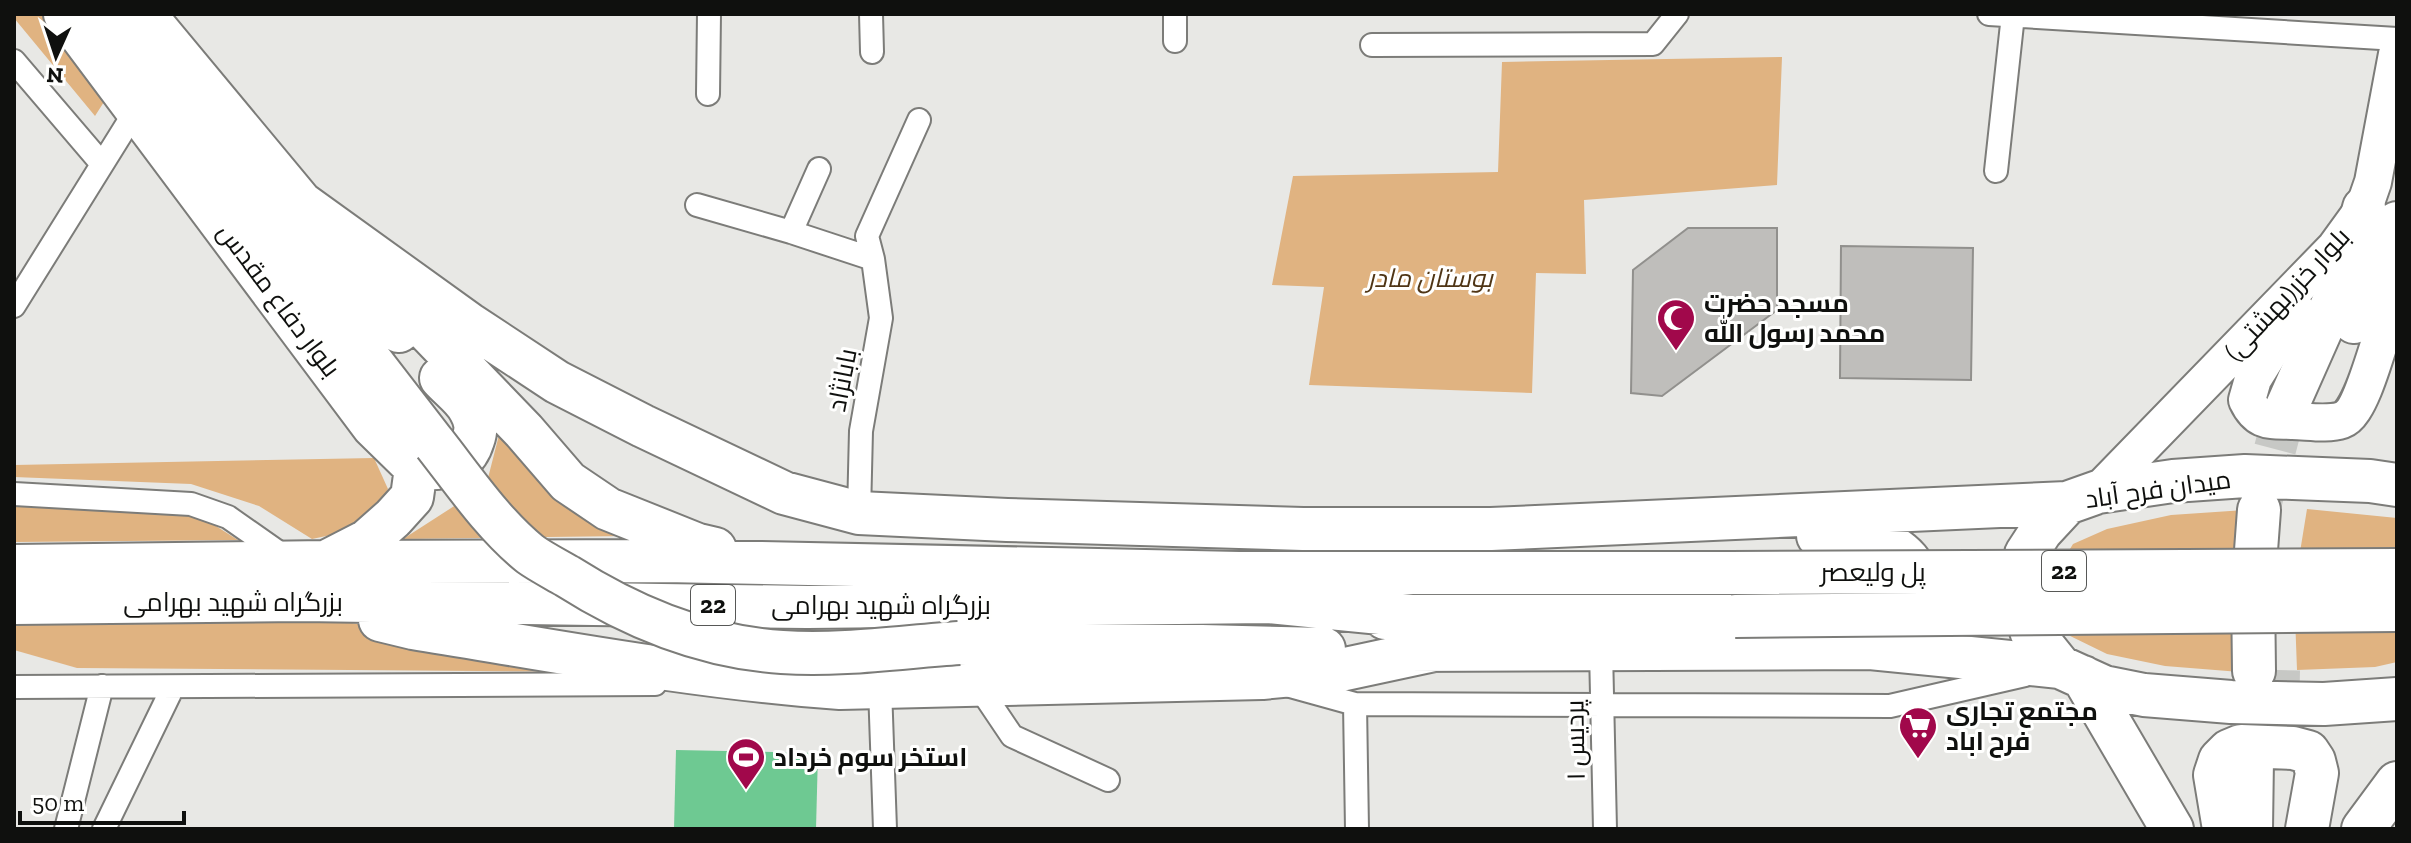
<svg xmlns="http://www.w3.org/2000/svg" width="2411" height="843" font-family="'Zilla Slab',Cairo,serif">
  <style>
    .green { fill: #e0b381 }
    .water { fill: #6ec992 }
    .building { fill: #bfbebb; stroke: #91908d; stroke-width: 2 }
    .lines { fill: none; stroke-linecap: round; stroke-linejoin: round }
    .highway-tunnel { stroke: #c7c8c5; stroke-width: 42; stroke-dasharray: 42 21; stroke-linecap: butt }
    .street-casing { stroke: #7c7c79; stroke-width: 26 }
    .primary-casing { stroke: #7c7c79; stroke-width: 40 }
    .highway-casing { stroke: #7c7c79; stroke-width: 46 }
    .street { stroke: #fff; stroke-width: 22 }
    .primary { stroke: #fff; stroke-width: 36 }
    .highway { stroke: #fff; stroke-width: 42 }
    .highway-bridge-casing { stroke: #7c7c79; stroke-width: 46; stroke-linecap: butt }
    .highway-bridge { stroke: #fff; stroke-width: 42 }
    .labels { text-anchor: middle; stroke-width: 6; stroke-linejoin: round; paint-order: stroke }
    .shield { fill: #fffffe; stroke: #575856; stroke-width: 2 }
    .shield-label { font-size: 24px; font-weight: bold; fill: #0f100e }
    .park-label { font-size: 26px; font-style: italic; fill: #4f3515; stroke: #fffffe }
    .street-label { font-size: 26px; fill: #0f100e; stroke: #fffffe }
    .poi-label { font-size: 26px; font-weight: bold; fill: #0f100e; stroke: #fffffe; text-anchor: start }
  </style>
  <rect width="100%" height="100%" fill="#e8e8e5"/>
  <path class="green" d="M14 14H58L116 83 95 116 14 18Z
    M1782 57 1777 185 1584 200 1586 274 1536 273 1532 393 1309 385 1324 287 1272 285 1293 176 1498 172 1502 62Z
    M499 435 559 502 627 536 403 539 462 501 488 478Z
    M374 458 388 489 364 528 312 539 259 506 191 484 14 477V465Z
    M14 505 200 516 238 540 14 542Z
    M2307 509 2397 518V662L2375 667 2297 670 2294 589Z
    M2245 510 2240 672 2165 666 2107 654 2062 632 2056 572 2073 544 2107 529 2171 515Z
    M299 613 610 672 77 668 14 650V616Z"/>
  <path class="water" d="M676 750 818 753 816 829H674Z"/>
  <path class="building" d="M1688 228H1777V310L1662 396 1631 393 1633 270Z
    M1841 246 1973 248 1971 380 1840 378Z"/>
  <g class="lines">
    <path class="highway-tunnel" d="M2259 510 2285 411
      M2277 760 2279 670"/>
    <defs>
      <path id="street" d="M871 14 872 52
        M1175 14V41
        M1989 14 2397 39
        M1372 45 1653 44 1677 14
        M14 61 102 164
        M708 94 709 14
        M1996 171 2013 15
        M697 205 791 232 873 259 881 318 861 431 859 513
        M791 232 819 169
        M873 259 867 236 919 120
        M14 306 136 110
        M14 494 191 504 228 517 285 557
        M1601 650 1605 829
        M1290 686 1355 704 1890 706 2025 675
        M14 687 655 684
        M979 687 1012 736 1108 780
        M880 688 885 829
        M1355 704 1357 829
        M66 829 102 686
        M104 829 173 687"/>
      <path id="primary" d="M2296 310 2253 379 2247 400C2258 423 2269 420 2292 421 2307 421 2327 425 2342 420 2365 412 2384 317 2397 291
        M2098 492 2335 248 2364 208 2373 182 2397 54"/>
      <path id="highway" d="M65 14 373 426 416 468 412 497 393 518 367 541 328 561
        M103 14 435 444
        M144 14 301 203 362 290 399 331
        M301 203 469 324 557 382 643 426 784 493 859 513 1007 520 1303 529H1491L2067 503
        M391 293 524 431 568 482 608 509 698 545 715 549
        M2354 322 2377 274 2397 223
        M2285 411 2348 269 2364 208
        M417 468C442 470 465 467 473 440 477 429 476 421 470 410 464 398 450 388 441 378
        M2397 485 2370 481 2245 476 2173 481 2098 492 2067 503 2041 531 2026 554 2023 592 2031 631 2060 667 2104 687 2144 695 2231 702 2324 704 2397 699
        M1818 536C1834 536 1855 533 1870 537 1902 547 1923 566 1919 601
        M14 566 326 562 665 561 1239 573H1731
        M14 603 302 600 807 607 1268 602 1411 616
        M1385 618 1411 616H1735
        M380 620 413 628C555 651 697 678 840 688L1262 678 1336 671 1434 650
        M959 643H1082L1107 641
        M1082 643 1324 649
        M1407 650 1870 648 2060 667
        M2254 671 2253 591 2259 510
        M2083 677 2172 829
        M2224 829 2215 775 2220 760 2229 751 2241 746 2293 748 2308 752 2314 761 2317 773 2307 829
        M2251 829 2252 759
        M2363 829 2397 783"/>
    </defs>
    <use href="#street" class="street-casing"/>
    <use href="#primary" class="primary-casing"/>
    <use href="#highway" class="highway-casing"/>
    <use href="#street" class="street"/>
    <use href="#primary" class="primary"/>
    <use href="#highway" class="highway"/>
    <defs>
      <path id="highway-bridge" d="M435 444C464 481 493 524 530 554 541 562 555 569 567 576 633 618 704 647 782 652 840 656 901 647 959 643
        M1731 573 2397 570
        M1735 616 2397 610"/>
    </defs>
    <use href="#highway-bridge" class="highway-bridge-casing"/>
    <use href="#highway-bridge" class="highway-bridge"/>
  </g>
  <defs>
    <symbol id="mosque-pin" viewBox="-11 -11 22 30"><path d="M0 17L-7.5 6A9.5 9.5 0 1 1 7.5 6Z" fill="#a1084b" stroke="#fffffe"/><path d="M3.5-4.9A6 6 0 1 0 3.5 4.9A5 5 0 1 1 3.5-4.9Z" fill="#fff"/></symbol>
    <symbol id="supermarket-pin" viewBox="-11 -11 22 30"><path d="M0 17L-7.5 6A9.5 9.5 0 1 1 7.5 6Z" fill="#a1084b" stroke="#fffffe"/><path d="M-6-5.5h2.5l.6 2H6L4.5 2H-2.5L-4.4-4H-6ZM-1.5 3.2a1.3 1.3 0 1 0 .1 0ZM3 3.2a1.3 1.3 0 1 0 .1 0Z" fill="#fff"/></symbol>
    <symbol id="stadium-pin" viewBox="-11 -11 22 30"><path d="M0 17L-7.5 6A9.5 9.5 0 1 1 7.5 6Z" fill="#a1084b" stroke="#fffffe"/><path d="M0-5a6.5 5 0 1 0 0 10a6.5 5 0 1 0 0-10ZM-3.5-1.8h7v3.6h-7Z" fill="#fff"/></symbol>
  </defs>
  <g fill-rule="evenodd">
    <use href="#mosque-pin" x="1654" y="296" width="44" height="60"/>
    <use href="#supermarket-pin" x="1896" y="704" width="44" height="60"/>
    <use href="#stadium-pin" x="724" y="735" width="44" height="60"/>
  </g>
  <g class="labels">
    <g class="shield">
      <rect x="2042" y="551" width="44" height="40" rx="6"/>
      <rect x="691" y="585" width="44" height="40" rx="6"/>
    </g>
    <g class="shield-label">
      <text x="2064" y="579">22</text>
      <text x="713" y="613">22</text>
    </g>
    <g class="park-label">
      <text x="1430" y="287">بوستان مادر</text>
    </g>
    <g class="street-label">
      <text transform="translate(2287 294) rotate(-47)" y="9">بلوار خزر(بهشتی)</text>
      <text transform="translate(279 300) rotate(53)" y="9">بلوار دفاع مقدس</text>
      <text transform="translate(842 380) rotate(-79)" y="9">بابانژاد</text>
      <text transform="translate(2158 489) rotate(-8)" y="9">میدان فرح آباد</text>
      <text x="1873" y="581">پل ولیعصر</text>
      <text x="233" y="611">بزرگراه شهید بهرامی</text>
      <text x="881" y="614">بزرگراه شهید بهرامی</text>
      <text transform="translate(1575 740) rotate(-91)" y="9">پردیس ۱</text>
    </g>
    <g class="poi-label">
      <text x="1704" y="312">مسجد حضرت<tspan x="1704" dy="30">محمد رسول الله</tspan></text>
      <text x="1946" y="720">مجتمع تجاری<tspan x="1946" dy="30">فرح اباد</tspan></text>
      <text x="774" y="766">استخر سوم خرداد</text>
    </g>
  </g>
  <rect width="2411" height="843" fill="none" stroke="#0f100e" stroke-width="32"/>
  <g transform="translate(56 56) rotate(183)" stroke="#fffffe" stroke-width="6" paint-order="stroke">
  <path d="M0-6L14 30L0 20L-14 30Z" fill="#0f100e"/>
  <text y="-12" font-size="22" font-weight="bold" text-anchor="middle" fill="#0f100e">N</text>
  </g>
  <path d="M20 811v12h164v-12" fill="none" stroke="#0f100e" stroke-width="4"/>
  <text x="32" y="811" font-size="24" fill="#0f100e" stroke="#fffffe" stroke-width="6" paint-order="stroke">50 m</text>
</svg>
